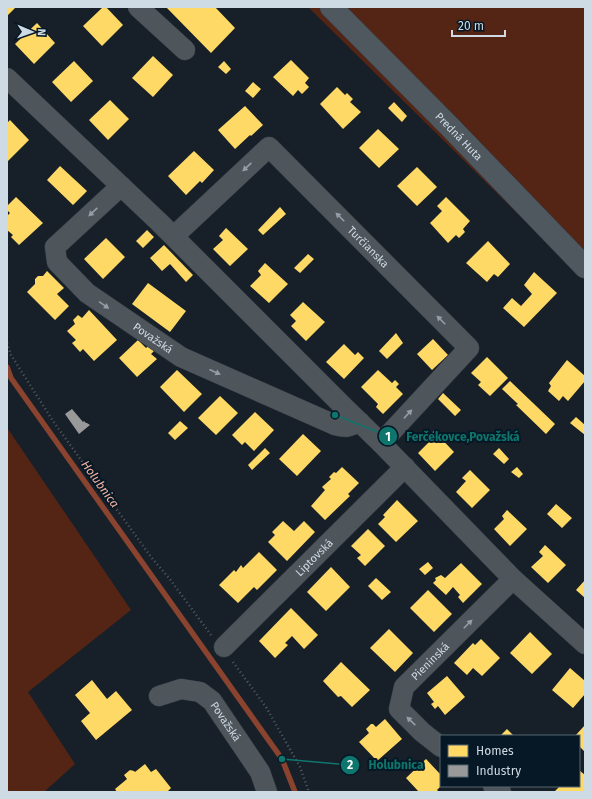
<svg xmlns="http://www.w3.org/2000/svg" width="592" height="799" font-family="'Fira Sans',sans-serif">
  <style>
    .green { fill: #542415 }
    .homes { fill: #ffd966 }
    .industry { fill: #999 }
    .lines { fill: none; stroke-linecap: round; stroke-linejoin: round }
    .stream { stroke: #8a432e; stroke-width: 5.5 }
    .minor-casing { stroke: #353c43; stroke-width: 21 }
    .secondary-casing { stroke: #353c43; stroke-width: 23 }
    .path { stroke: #555c62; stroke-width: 2.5; stroke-dasharray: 1 3; stroke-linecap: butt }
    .minor { stroke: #4e555b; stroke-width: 20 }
    .secondary { stroke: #4f575f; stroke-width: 22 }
    .oneway { fill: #949ea6 }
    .labels { text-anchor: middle; stroke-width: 4; stroke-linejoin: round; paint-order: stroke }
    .street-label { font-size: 11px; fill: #cedae4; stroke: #061826 }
    .water-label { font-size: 12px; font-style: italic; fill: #f5b29d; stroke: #061826 }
    .leader { fill: none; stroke: #0f766e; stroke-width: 1.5 }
    .callout-dot { fill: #0f766e; stroke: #061826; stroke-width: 1.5 }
    .mark-label { font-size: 12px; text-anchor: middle; font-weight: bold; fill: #fff }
    .callout-label { font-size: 12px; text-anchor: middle; font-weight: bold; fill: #0f766e; stroke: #061826; stroke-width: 4; stroke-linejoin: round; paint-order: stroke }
  </style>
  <rect width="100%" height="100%" fill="#172029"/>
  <path class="green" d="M308 7H585V280Z
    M8 429 131 610 28 692 75 764 44 792H7Z"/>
  <path class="homes" d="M7 7H16L7 16Z
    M103 7H106L123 25 102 46 83 26Z
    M166 7H215L235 28 211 53Z
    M37 23 55 43 34 64 15 44Z
    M153 56 173 75 153 97 132 78Z
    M291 60 309 78 305 83 309 87 302 94 298 90 293 96 273 77Z
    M74 61 93 81 71 102 52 82Z
    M224 61 231 69 226 74 218 67Z
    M253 82 261 89 253 98 245 91Z
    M337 87 345 95 347 93 353 99 350 102 361 112 343 129 320 104Z
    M110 100 129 119 108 140 89 120Z
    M394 102 407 116 402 122 388 108Z
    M245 106 263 125 251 136 250 135 235 149 218 130Z
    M10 120 29 140 8 161 7 160V123Z
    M378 129 399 149 379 168 359 148Z
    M194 151 214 170 202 183 200 181 186 195 168 176Z
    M60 166 87 191 73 205 47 180Z
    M417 167 437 187 417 206 397 186Z
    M16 197 43 223 19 245 11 237 13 235 7 230V216L10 213 7 210V206Z
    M446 197 470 221 463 229 465 232 459 238 456 235 448 243 430 223 442 211 437 206Z
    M280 207 286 214 263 235 258 230Z
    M226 228 248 249 230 266 213 249 223 240 219 236Z
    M147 230 154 237 143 248 136 241Z
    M106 238 125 257 103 279 84 259Z
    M488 241 510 264 498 277 494 274 487 282 466 263Z
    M164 245 193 275 186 282 170 264 162 271 150 258Z
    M308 254 314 259 300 273 294 268Z
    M265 263 288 284 269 303 250 286 261 275 258 271Z
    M47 271 64 288 57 294 69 306 55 320 27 292 35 284V279L38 276H43Z
    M534 272 557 293 524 327 503 308 512 298 521 306 532 294 524 285Z
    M148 283 186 311 170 332 132 304Z
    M303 302 325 322 306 341 291 326 296 321 290 315Z
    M89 310 117 340 94 361 83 349 80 352 72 343 76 340 67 331 75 324 73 320 78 315 82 318Z
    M396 333 403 343 387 359 379 351Z
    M433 339 448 355 432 370 417 354Z
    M138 340 146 348 149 345 154 351 151 354 157 359 137 377 119 358Z
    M344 344 355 355 358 352 364 358 344 379 326 362Z
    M487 357 508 378 490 396 478 385 481 382 471 373Z
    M567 360 585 376V381L568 401 563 396 559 401 548 391 551 386 549 383Z
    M177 370 202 394 184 412 160 387Z
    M378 370 392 383 395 380 399 384 396 387 403 394 383 414 376 407 378 404 361 387Z
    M510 381 555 424 546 434 516 405 518 404 502 389Z
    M443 393 461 410 455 416 438 399Z
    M220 396 238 413 216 435 198 418Z
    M255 412 274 430 254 451 245 442 242 445 232 435Z
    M576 417 585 425V435L570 423Z
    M180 421 188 428 175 440 168 433Z
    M434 431 454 452 435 471 418 453 429 442 426 439Z
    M303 434 321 451 297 476 279 459Z
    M265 448 270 453 252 470 248 465Z
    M499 448 509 459 504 464 493 454Z
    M342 467 359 483 348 494 350 496 325 520 311 506 325 490 322 487 331 479 329 477 334 472 336 473Z
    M517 467 523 474 519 478 511 472Z
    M470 470 490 490 472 508 456 492 466 481 462 478Z
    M397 500 418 521 396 542 378 524 385 517 383 515Z
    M556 504 572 518 562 528 547 514Z
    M507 510 527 529 510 546 494 529 504 519 502 516Z
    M283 521 294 531 304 521 315 532 287 561 268 542 275 535 272 532Z
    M368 529 385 546 365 566 357 558 361 555 351 546Z
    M545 545 566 565 548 583 531 567 543 556 539 552Z
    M259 552 277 570 257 590 254 587 238 603 219 585 234 570 236 572 241 565 243 568Z
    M428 562 433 568 425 575 419 569Z
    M461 563 482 584 463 603 458 597 460 595 453 587 446 595 433 583 436 580 435 578 441 575 445 578Z
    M331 567 350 587 326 611 307 592Z
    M376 578 391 592 382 600 368 586Z
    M585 580V598L576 590Z
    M428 590 452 614 434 632 410 608Z
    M291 608 318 635 304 649 292 636 285 643 288 645 275 658 259 641Z
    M389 629 413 653 395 672 370 648Z
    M530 632 552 654 532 674 510 653Z
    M481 639 500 658 482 676 473 668 467 675 454 663 473 643 475 645Z
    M341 662 370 690 352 707 341 696 338 697 323 681Z
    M570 668 585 681V694L573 708 552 690Z
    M447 676 465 697 445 715 438 706 435 709 431 704 434 702 427 693Z
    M92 680 107 699 116 691 132 710 96 740 81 721 90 713 75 695Z
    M385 719 402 739 377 761 359 742 369 733 366 729 371 724H373L376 727Z
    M585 725V752L579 746V736H575Z
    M507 729 514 736H500Z
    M426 759 441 775V786L437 790 439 792H419L406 778Z
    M145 764 151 772 156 769 171 788 167 792H117L115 789 127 779 124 775 130 770 134 771 135 772Z
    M579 770 585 775V792H554L560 786H579Z"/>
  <path class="industry" d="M72 409 83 422 84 421 86 423H87L90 425 79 434 65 414Z"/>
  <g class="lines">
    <path class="stream" d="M7 367 11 378 282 759 295 792"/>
    <defs>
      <g id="minor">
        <path d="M138 7 185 50"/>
        <path d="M7 78 159 222 344 407 381 443 513 579 585 644"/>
        <path id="s1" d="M121 186 55 247 57 262 87 293 181 357 335 425C346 428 349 427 360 422"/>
        <path id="s2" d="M174 236 269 147 469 348 381 443"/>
        <path id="s3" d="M224 647 405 467"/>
        <path id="s4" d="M159 696 181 689 200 692 212 701 260 772 267 792"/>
        <path id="s5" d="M441 747 422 732 399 709 404 687 513 579"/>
        <path d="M493 786 501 792"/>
      </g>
      <g id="secondary">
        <path id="s6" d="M331 7 450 127 585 267"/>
      </g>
    </defs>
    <use href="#minor" class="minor-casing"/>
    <use href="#secondary" class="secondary-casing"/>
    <path class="path" d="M7 343 11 355 53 421 151 557 169 578 211 635
      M233 662 266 707 300 767 309 792"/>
    <use href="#minor" class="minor"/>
    <use href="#secondary" class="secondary"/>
  </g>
  <defs><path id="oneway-solid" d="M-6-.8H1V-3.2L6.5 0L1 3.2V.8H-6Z"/></defs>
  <g class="oneway">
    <use href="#oneway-solid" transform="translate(247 167) rotate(137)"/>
    <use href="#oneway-solid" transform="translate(93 212) rotate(137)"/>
    <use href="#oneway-solid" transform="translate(340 217) rotate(-135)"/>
    <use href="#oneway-solid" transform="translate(104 305) rotate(34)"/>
    <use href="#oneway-solid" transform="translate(441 320) rotate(-135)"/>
    <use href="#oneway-solid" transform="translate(215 372) rotate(24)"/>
    <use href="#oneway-solid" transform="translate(408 414) rotate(-47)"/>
    <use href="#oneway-solid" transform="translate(468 624) rotate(-45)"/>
    <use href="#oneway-solid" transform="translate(411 721) rotate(-136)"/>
  </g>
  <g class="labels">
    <g class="street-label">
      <text dy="4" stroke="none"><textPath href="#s6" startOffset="182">Predná Huta</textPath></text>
      <text dy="4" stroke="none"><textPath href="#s2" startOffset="271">Turčianska</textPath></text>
      <text dy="4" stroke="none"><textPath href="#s1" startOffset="228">Považská</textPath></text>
      <text dy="4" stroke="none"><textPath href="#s3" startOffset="127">Liptovská</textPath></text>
      <text dy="4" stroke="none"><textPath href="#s5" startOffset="116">Pieninská</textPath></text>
      <text dy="4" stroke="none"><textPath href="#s4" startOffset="82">Považská</textPath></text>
    </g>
    <g class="water-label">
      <text transform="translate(100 484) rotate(54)" y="4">Holubnica</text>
    </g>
  </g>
  <path class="leader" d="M335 415L388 436M282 759L350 765"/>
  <g class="callout-dot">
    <circle cx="335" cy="415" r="4"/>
    <circle cx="282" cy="759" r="4"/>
    <circle cx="388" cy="436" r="10"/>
    <circle cx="350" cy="765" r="10"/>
  </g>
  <g class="mark-label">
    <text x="388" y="441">1</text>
    <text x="350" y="769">2</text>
  </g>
  <g class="callout-label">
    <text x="463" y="441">Ferčekovce,Považská</text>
    <text x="396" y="769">Holubnica</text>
  </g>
  <rect width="592" height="799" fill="none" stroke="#cedae4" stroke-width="16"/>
  <rect x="440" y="735" width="140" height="52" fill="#061826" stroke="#566672"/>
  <rect x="448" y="745" width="20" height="12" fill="#ffd966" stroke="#566672"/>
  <text x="476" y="755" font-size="12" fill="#cedae4">Homes</text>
  <rect x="448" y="765" width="20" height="12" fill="#999999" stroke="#566672"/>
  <text x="476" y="775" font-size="12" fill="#cedae4">Industry</text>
  <g transform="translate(32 32) rotate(92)" stroke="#061826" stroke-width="3" paint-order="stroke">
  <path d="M0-3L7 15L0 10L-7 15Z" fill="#cedae4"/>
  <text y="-6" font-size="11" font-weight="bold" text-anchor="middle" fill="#cedae4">N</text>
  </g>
  <path d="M452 30v6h53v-6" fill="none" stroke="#cedae4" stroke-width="2"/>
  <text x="458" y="30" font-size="12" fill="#cedae4" stroke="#061826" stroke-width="3" paint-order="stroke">20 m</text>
</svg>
